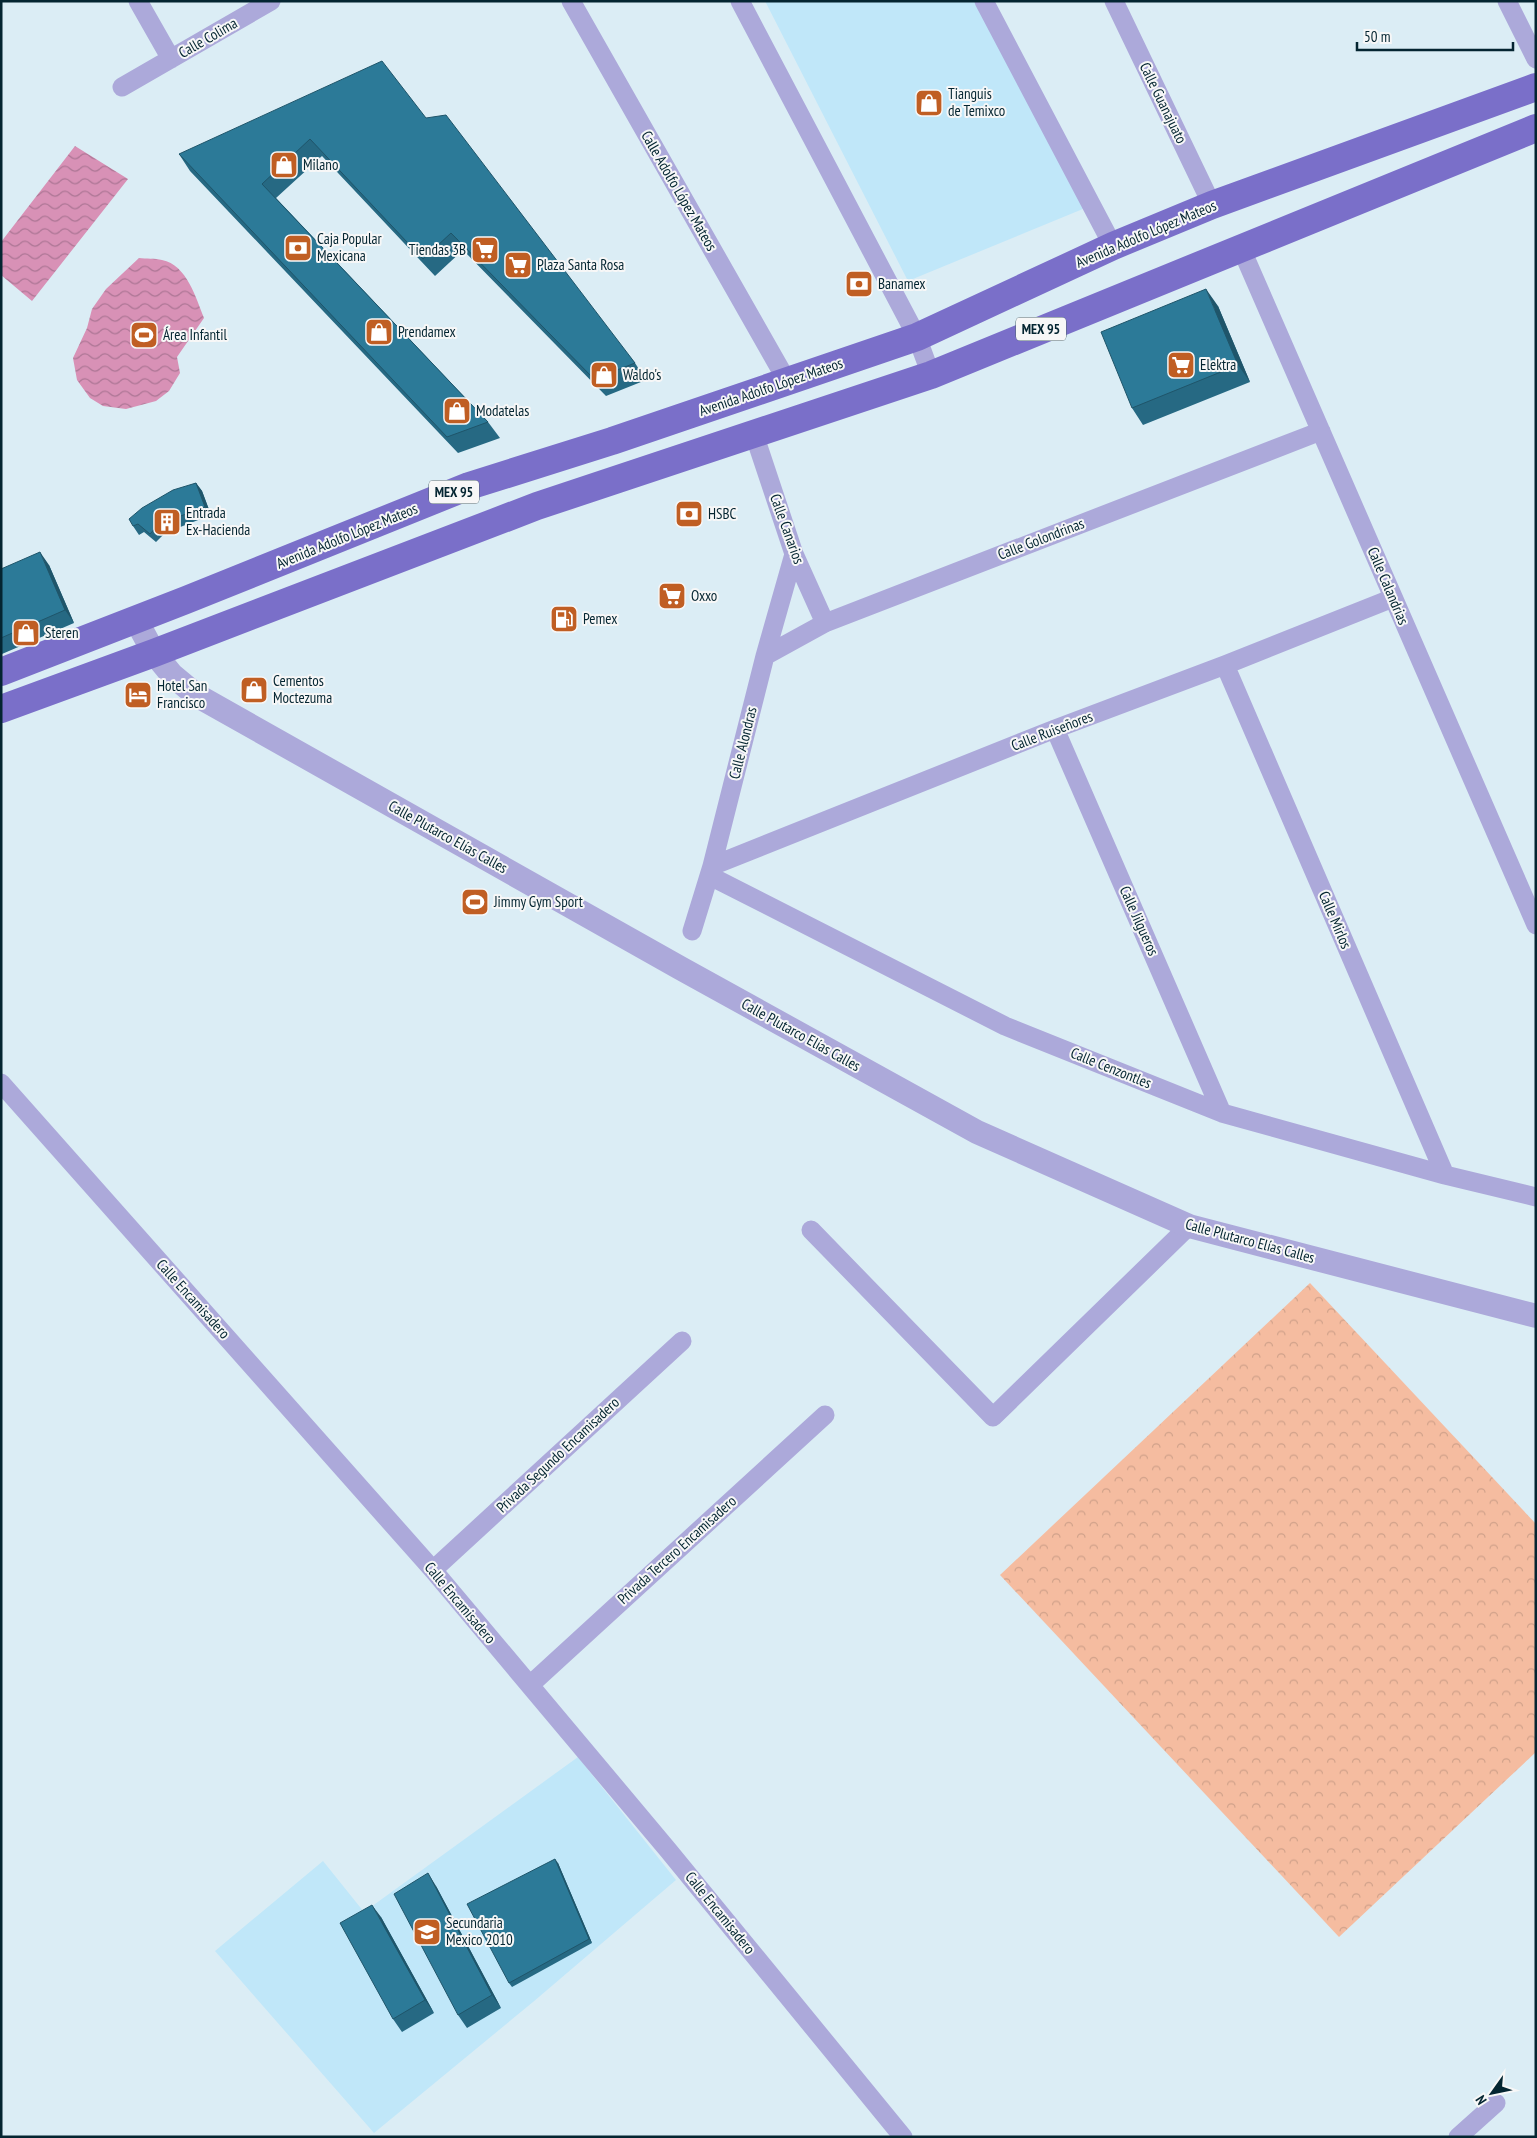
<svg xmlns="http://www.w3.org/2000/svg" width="1537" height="2138" font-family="'PT Sans Narrow',sans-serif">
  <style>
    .built { fill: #c0e7f9 }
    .forest { fill: url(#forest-crowns) }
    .water { fill: url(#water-waves) }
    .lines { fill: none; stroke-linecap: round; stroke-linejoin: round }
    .minor { stroke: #aca9da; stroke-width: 19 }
    .tertiary { stroke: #aca9da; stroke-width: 24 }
    .primary { stroke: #7a6fc9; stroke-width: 28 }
    .wall { fill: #266983 }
    .shaded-wall { fill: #1f556a }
    .building { fill: #2c7a98; stroke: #1f556a }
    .labels { text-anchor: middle; stroke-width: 4; stroke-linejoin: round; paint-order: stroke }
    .shield { fill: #f7f7f7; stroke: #4d646c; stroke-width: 1 }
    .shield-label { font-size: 14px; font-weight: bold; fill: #042531 }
    .street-label { font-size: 15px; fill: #042531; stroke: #f7f7f7 }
    .poi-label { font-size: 15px; fill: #042531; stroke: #f7f7f7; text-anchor: start }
  </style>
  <defs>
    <pattern id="forest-crowns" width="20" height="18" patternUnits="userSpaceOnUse" patternTransform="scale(1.25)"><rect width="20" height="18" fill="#f5bca0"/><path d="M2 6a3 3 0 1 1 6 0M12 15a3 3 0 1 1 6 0" fill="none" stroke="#d0a18a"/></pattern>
    <pattern id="water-waves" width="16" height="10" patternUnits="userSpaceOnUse" patternTransform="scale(1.25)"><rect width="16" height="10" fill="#d891b6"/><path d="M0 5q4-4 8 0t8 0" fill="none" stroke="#ad7695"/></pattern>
  </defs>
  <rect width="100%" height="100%" fill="#dbedf5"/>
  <path class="built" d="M765 1H988L1095 204 908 281Z
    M578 1757 676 1880 533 2002 374 2133 215 1951 323 1861 364 1912Z"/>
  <path class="forest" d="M1310 1283 1536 1524V1752L1339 1937 1000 1575Z"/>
  <path class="water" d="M75 146 128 179 32 301 1 275V242Z
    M139 258C146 259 155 258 162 260 187 265 196 298 204 318L177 357 180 373 169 391 156 401 126 409 103 406 90 398 77 380 73 358 87 328 92 309 106 289Z"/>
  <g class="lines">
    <path class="minor" d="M138 1 171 59
      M571 1 787 381
      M740 1 917 337 931 375
      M984 1 1113 246
      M1114 1 1212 205
      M1507 1 1536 59
      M122 87 271 1
      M1241 248 1536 925
      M754 434 794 554 825 623
      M765 656 825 623 1321 431
      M1225 665 1445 1175
      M1055 729 1222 1113
      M712 866 1055 729 1225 665 1393 598
      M710 876 1005 1026 1222 1113 1445 1175 1536 1197
      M692 931 712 866 765 656 794 554
      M1 1083 433 1570 668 1850 903 2137
      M811 1230 993 1417 1189 1226
      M433 1570 682 1341
      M530 1685 825 1415
      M1458 2137 1496 2103"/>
    <path class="tertiary" d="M136 620 154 653 172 675 196 695 682 969 977 1132 1189 1226 1536 1316"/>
    <path class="primary" d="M1 672 186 600 469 486 612 441 917 337 1113 246 1212 205 1536 87
      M1 709 154 653 537 506 931 375 1536 128"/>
  </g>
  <path class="wall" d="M426 118 635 363 646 380 606 396 463 250 435 276 322 156 276 198 488 422 500 438 458 453 190 171 179 154Z
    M1218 306 1250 382 1143 425 1132 408Z
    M196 483 202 491 211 515 165 533 156 542 144 532 139 535 133 526Z
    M49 565 74 623 2 654 1 652V569Z
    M558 1863 592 1943 512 1987 509 1983Z
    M436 1886 501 2008 467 2028 458 2015Z
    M381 1917 434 2013 402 2032 393 2019Z"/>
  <path class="shaded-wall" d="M1206 289 1218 306 1250 382 1238 365Z
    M196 483 202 491 211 515 205 507Z
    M40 552 49 565 74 623 65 610Z
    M555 1859 558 1863 592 1943 589 1939Z
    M428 1873 436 1886 501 2008 492 1995Z
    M372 1905 381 1917 434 2013 425 2000Z"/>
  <path class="building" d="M382 61 426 118 446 115 635 363 594 379 451 233 423 259 310 139 262 184 488 422 447 437 179 154Z
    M1206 289 1238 365 1132 408 1101 332Z
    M196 483 205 507 159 524 150 534 138 524 133 526 129 519 142 508 173 490Z
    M40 552 65 610 1 638V569Z
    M555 1859 589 1939 509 1983 467 1904Z
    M428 1873 492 1995 458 2015 394 1894Z
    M372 1905 425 2000 393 2019 340 1923Z"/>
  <defs>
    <symbol id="shop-square" viewBox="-11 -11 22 22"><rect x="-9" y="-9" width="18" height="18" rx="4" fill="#c05e23" stroke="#f7f7f7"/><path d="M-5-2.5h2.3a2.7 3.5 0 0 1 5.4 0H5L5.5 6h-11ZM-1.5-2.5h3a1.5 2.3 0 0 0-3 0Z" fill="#fff"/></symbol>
    <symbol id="bank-square" viewBox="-11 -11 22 22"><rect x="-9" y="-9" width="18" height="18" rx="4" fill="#c05e23" stroke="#f7f7f7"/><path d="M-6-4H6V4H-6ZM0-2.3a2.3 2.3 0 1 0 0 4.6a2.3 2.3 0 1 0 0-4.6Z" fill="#fff"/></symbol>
    <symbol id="supermarket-square" viewBox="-11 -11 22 22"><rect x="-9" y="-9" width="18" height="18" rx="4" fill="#c05e23" stroke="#f7f7f7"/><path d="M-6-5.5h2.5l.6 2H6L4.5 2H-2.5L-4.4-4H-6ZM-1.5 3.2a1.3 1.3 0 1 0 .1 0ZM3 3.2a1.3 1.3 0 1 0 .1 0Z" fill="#fff"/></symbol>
    <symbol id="stadium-square" viewBox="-11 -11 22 22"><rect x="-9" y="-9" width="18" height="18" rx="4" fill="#c05e23" stroke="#f7f7f7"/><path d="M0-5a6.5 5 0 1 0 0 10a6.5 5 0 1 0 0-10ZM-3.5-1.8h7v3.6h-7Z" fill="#fff"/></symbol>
    <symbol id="building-square" viewBox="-11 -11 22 22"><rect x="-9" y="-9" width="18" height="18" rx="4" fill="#c05e23" stroke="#f7f7f7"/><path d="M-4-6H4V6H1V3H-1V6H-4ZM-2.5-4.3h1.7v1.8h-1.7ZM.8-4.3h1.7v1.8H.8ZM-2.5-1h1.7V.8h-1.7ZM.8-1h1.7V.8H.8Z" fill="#fff"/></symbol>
    <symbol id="fuel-square" viewBox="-11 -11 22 22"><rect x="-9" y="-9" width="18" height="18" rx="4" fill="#c05e23" stroke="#f7f7f7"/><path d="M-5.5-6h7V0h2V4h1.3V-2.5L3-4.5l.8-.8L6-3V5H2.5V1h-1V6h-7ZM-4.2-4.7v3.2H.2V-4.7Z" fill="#fff"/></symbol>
    <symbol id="hotel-square" viewBox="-11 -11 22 22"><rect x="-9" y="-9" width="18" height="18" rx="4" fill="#c05e23" stroke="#f7f7f7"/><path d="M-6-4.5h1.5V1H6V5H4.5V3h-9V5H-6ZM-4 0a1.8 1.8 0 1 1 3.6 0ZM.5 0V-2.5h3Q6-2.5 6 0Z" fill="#fff"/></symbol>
    <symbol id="school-square" viewBox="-11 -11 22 22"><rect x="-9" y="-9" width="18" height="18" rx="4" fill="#c05e23" stroke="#f7f7f7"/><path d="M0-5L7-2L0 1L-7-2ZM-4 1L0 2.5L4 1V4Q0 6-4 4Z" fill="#fff"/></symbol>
  </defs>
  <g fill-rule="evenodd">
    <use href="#shop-square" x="913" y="87" width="32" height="32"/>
    <use href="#shop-square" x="268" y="149" width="32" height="32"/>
    <use href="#bank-square" x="282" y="232" width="32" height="32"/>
    <use href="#supermarket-square" x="469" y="234" width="32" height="32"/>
    <use href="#supermarket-square" x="502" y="249" width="32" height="32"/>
    <use href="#bank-square" x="843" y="268" width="32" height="32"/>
    <use href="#shop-square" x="363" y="316" width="32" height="32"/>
    <use href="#stadium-square" x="128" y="319" width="32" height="32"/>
    <use href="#supermarket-square" x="1165" y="349" width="32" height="32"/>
    <use href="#shop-square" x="588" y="359" width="32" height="32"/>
    <use href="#shop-square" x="441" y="395" width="32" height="32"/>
    <use href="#bank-square" x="673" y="498" width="32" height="32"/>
    <use href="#building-square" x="151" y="506" width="32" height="32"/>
    <use href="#supermarket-square" x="656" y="580" width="32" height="32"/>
    <use href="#fuel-square" x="548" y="603" width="32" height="32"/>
    <use href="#shop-square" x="10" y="617" width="32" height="32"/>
    <use href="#shop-square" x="238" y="674" width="32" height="32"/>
    <use href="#hotel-square" x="122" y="679" width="32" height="32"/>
    <use href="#stadium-square" x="459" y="886" width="32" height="32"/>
    <use href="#school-square" x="411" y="1916" width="32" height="32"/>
  </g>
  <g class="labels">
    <g class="shield">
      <rect x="1016" y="317.5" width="50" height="23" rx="4"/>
      <rect x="429" y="480.5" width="50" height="23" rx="4"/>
    </g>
    <g class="shield-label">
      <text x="1041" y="334">MEX 95</text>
      <text x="454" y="497">MEX 95</text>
    </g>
    <g class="street-label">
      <text transform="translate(208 38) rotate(-30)" y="5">Calle Colima</text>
      <text transform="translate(1163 103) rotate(64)" y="5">Calle Guanajuato</text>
      <text transform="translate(679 191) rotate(60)" y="5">Calle Adolfo López Mateos</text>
      <text transform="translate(1146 234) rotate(-23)" y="5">Avenida Adolfo López Mateos</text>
      <text transform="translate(771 387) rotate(-19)" y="5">Avenida Adolfo López Mateos</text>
      <text transform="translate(787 529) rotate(70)" y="5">Calle Canarios</text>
      <text transform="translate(347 536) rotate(-22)" y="5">Avenida Adolfo López Mateos</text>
      <text transform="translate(1041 539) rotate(-21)" y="5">Calle Golondrinas</text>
      <text transform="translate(1388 586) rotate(67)" y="5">Calle Calandrias</text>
      <text transform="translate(1052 731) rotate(-21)" y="5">Calle Ruiseñores</text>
      <text transform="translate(743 743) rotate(-76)" y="5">Calle Alondras</text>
      <text transform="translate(448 837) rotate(29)" y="5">Calle Plutarco Elías Calles</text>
      <text transform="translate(1335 920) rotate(67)" y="5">Calle Mirlos</text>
      <text transform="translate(1139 921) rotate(66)" y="5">Calle Jilgueros</text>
      <text transform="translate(801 1035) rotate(29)" y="5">Calle Plutarco Elías Calles</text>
      <text transform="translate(1111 1068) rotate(22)" y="5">Calle Cenzontles</text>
      <text transform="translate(1250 1241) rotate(15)" y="5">Calle Plutarco Elías Calles</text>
      <text transform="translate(193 1299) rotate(48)" y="5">Calle Encamisadero</text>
      <text transform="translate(558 1455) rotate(-43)" y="5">Privada Segundo Encamisadero</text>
      <text transform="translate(677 1550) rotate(-42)" y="5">Privada Tercero Encamisadero</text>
      <text transform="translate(460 1603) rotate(50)" y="5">Calle Encamisadero</text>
      <text transform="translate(720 1913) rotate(51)" y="5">Calle Encamisadero</text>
    </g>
    <g class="poi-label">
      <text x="948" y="99">Tianguis<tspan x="948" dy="17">de Temixco</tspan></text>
      <text x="303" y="170">Milano</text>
      <text x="317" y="244">Caja Popular<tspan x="317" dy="17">Mexicana</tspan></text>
      <text x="466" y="255" text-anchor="end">Tiendas 3B</text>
      <text x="537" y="270">Plaza Santa Rosa</text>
      <text x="878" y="289">Banamex</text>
      <text x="398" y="337">Prendamex</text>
      <text x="163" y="340">Área Infantil</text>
      <text x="1200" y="370">Elektra</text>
      <text x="623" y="380">Waldo's</text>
      <text x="476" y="416">Modatelas</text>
      <text x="186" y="518">Entrada<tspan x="186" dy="17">Ex-Hacienda</tspan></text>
      <text x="708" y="519">HSBC</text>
      <text x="691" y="601">Oxxo</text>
      <text x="583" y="624">Pemex</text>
      <text x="45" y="638">Steren</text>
      <text x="273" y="686">Cementos<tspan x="273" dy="17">Moctezuma</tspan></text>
      <text x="157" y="691">Hotel San<tspan x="157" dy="17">Francisco</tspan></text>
      <text x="494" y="907">Jimmy Gym Sport</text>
      <text x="446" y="1928">Secundaria<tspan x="446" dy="17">Mexico 2010</tspan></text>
    </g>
  </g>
  <rect width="1537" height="2138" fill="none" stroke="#042531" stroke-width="5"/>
  <g transform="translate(1492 2093) rotate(237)" stroke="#f7f7f7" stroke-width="4" paint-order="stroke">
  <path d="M0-4L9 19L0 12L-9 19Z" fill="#042531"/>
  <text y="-8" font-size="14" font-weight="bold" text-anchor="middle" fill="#042531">N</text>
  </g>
  <path d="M1357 42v8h156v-8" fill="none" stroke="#042531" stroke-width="2.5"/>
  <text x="1364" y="42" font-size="15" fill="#042531" stroke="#f7f7f7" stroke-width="4" paint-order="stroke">50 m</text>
</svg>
